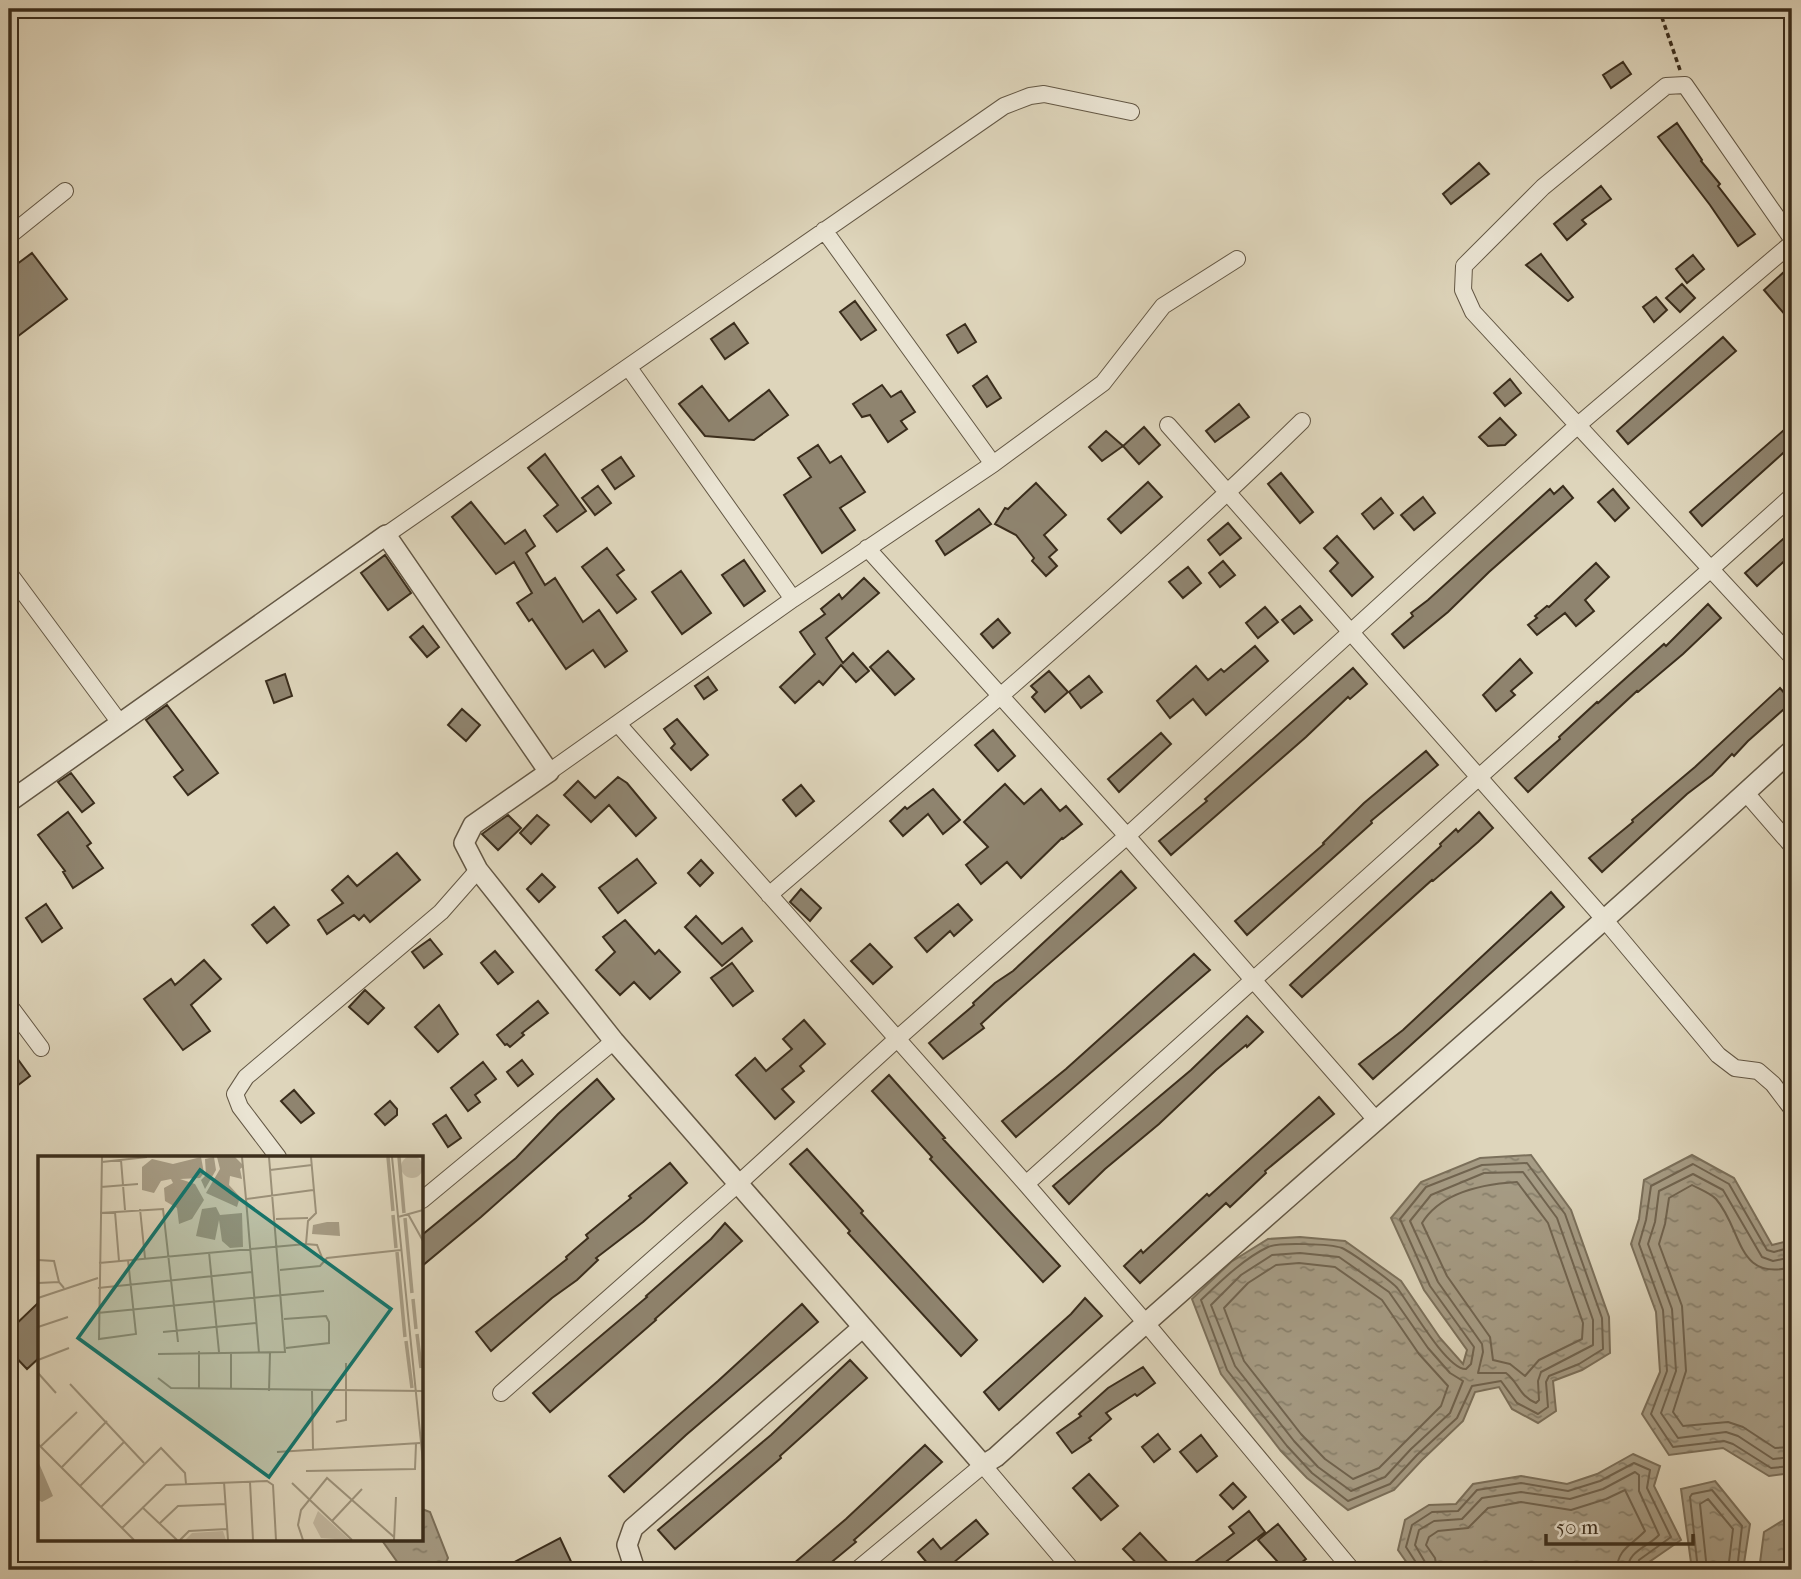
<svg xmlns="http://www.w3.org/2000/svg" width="1801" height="1579" font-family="'IM FELL French Canon',serif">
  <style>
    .water { fill: url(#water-ripples); stroke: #7b705b; stroke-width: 2 }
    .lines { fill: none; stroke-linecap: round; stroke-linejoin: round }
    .shore { stroke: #706450; stroke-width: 2 }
    .building { fill: #8f846f; stroke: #3a2d1c; stroke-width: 2 }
    .minor-casing { stroke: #635744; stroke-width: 18 }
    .tertiary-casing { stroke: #635744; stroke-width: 22 }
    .path { stroke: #3a2d1c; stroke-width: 3.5; stroke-dasharray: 5 3.5; stroke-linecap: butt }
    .minor { stroke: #eae4d3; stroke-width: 16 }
    .tertiary { stroke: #eae4d3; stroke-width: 19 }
    .inset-river { fill: none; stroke: #a69c85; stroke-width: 3.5 }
    .inset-road { fill: none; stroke: #9c927b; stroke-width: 2 }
    .view { fill: #0f766e; fill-opacity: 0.15; stroke: #0f766e; stroke-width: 3.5 }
    .inset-edge { fill: none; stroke: #3a2d1c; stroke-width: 3.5 }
  </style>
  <defs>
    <pattern id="water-ripples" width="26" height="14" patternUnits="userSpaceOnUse" patternTransform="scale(1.75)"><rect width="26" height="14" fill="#a69c85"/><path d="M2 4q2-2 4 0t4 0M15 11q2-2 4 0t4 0" fill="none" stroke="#88806c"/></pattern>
  </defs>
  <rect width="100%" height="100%" fill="#ded5bb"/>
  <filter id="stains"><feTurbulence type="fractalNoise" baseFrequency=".00286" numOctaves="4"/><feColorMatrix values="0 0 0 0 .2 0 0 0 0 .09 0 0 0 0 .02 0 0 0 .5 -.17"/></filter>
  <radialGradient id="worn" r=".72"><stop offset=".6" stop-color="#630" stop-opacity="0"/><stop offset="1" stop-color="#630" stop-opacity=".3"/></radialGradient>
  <path class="water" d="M1531 1155 1571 1210 1609 1317 1610 1353 1582 1370 1553 1381 1556 1411 1538 1423 1512 1409 1499 1387 1475 1392 1463 1421 1422 1460 1394 1490 1348 1510 1307 1478 1281 1451 1221 1374 1192 1299 1231 1262 1268 1239 1300 1237 1345 1241 1401 1281 1440 1338 1463 1364 1467 1350 1424 1290 1391 1218 1421 1182 1480 1158Z
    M1692 1155 1734 1178 1772 1245 1792 1240V1473L1769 1476 1723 1448 1669 1455 1642 1414 1660 1372 1656 1312 1631 1244 1639 1219 1644 1180Z
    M1633 1454 1660 1466 1654 1486 1681 1540 1642 1567 1647 1570H1412L1398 1550 1405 1520 1429 1505 1456 1504 1473 1484 1521 1476 1567 1484 1597 1474Z
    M1715 1481 1750 1524 1743 1570H1692L1681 1489Z
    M422 1509 430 1512 448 1558 442 1570H403L381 1539H422Z
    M1792 1515V1570H1759L1764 1532Z"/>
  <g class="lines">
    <path class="shore" d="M1527 1163 1565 1214 1602 1318 1603 1349 1579 1364 1549 1376 1546 1382 1548 1407 1538 1414 1517 1403 1501 1381 1472 1386 1457 1418 1417 1455 1390 1484 1348 1501 1312 1473 1287 1446 1227 1370 1201 1300C1221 1281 1243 1259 1268 1247 1279 1242 1331 1244 1342 1248 1351 1252 1393 1282 1398 1289 1410 1305 1447 1370 1466 1369L1471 1364 1474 1347 1430 1286 1400 1219 1426 1187 1482 1165Z
      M1523 1172 1557 1218 1593 1320V1345L1541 1372 1538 1381 1539 1400 1536 1403C1519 1396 1519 1383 1506 1373H1478L1483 1352 1482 1344 1438 1282 1410 1221 1431 1195 1484 1173Z
      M1517 1182 1548 1223 1583 1323 1582 1339 1539 1360 1525 1376 1510 1364 1493 1360 1490 1337 1447 1276 1422 1223C1441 1192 1483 1184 1517 1182Z
      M1792 1247 1774 1252 1767 1250 1729 1184 1693 1164 1651 1186 1646 1220 1639 1244 1663 1310 1667 1371 1651 1414 1673 1447 1724 1441 1733 1444 1771 1468 1792 1466
      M1300 1253 1339 1257 1389 1292 1428 1348 1450 1373 1463 1381 1450 1413 1411 1449 1385 1477 1351 1491 1318 1467 1294 1441 1235 1366 1211 1305 1241 1275 1272 1255Z
      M1792 1257 1773 1261 1762 1257 1723 1190 1693 1174 1659 1191 1655 1222 1648 1244 1672 1309 1676 1371 1661 1413 1678 1438 1726 1432 1738 1436 1773 1459 1792 1457
      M1299 1263 1335 1267 1382 1300 1419 1354 1448 1386 1441 1406 1379 1468 1353 1479 1325 1459 1301 1434 1244 1361 1224 1308 1248 1283 1276 1265Z
      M1792 1267C1736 1282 1743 1230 1716 1199 1710 1193 1699 1189 1692 1185L1669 1198 1665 1224 1659 1244 1682 1306 1686 1371 1673 1412 1683 1426 1728 1422 1743 1427 1775 1448 1792 1447
      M1417 1570V1564L1406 1547 1412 1525 1432 1512 1458 1511 1477 1490 1521 1483 1568 1491 1600 1481 1634 1463 1650 1470 1647 1488 1671 1537 1639 1560 1637 1570
      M1426 1570 1425 1562 1415 1545 1419 1530 1434 1521 1462 1519 1482 1498 1521 1492 1570 1499 1603 1489 1635 1472 1639 1475V1491L1659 1535C1648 1547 1627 1551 1628 1570
      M1437 1570 1435 1558 1426 1545 1429 1537 1438 1531 1468 1528 1488 1508 1521 1502 1571 1510 1606 1499 1625 1490 1645 1531C1632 1545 1617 1549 1617 1570
      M1698 1570 1690 1497 1692 1494 1712 1490 1742 1526 1737 1570
      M1707 1570 1700 1504 1708 1499 1733 1529 1728 1570"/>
  </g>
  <path class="building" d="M1623 62 1631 74 1611 88 1603 75Z
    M1677 123 1702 160 1701 161 1720 184 1718 186 1755 234 1738 246 1710 205 1658 137Z
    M1479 163 1489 174 1451 204 1443 194Z
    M1601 186 1611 199 1582 220 1586 224 1567 240 1554 224Z
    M32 253 67 299 9 343V270Z
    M1541 254 1573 297 1568 301 1526 265Z
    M1693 255 1704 269 1687 283 1676 269Z
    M1785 271 1792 279V323L1764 290Z
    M1682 284 1695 298 1680 312 1666 298Z
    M1656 297 1667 310 1654 322 1643 307Z
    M855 301 876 330 861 340 840 312Z
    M734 323 748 343 725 359 711 339Z
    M965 324 976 342 958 353 947 335Z
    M1723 337 1736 351 1628 444 1617 431Z
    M987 376 1001 398 987 407 973 386Z
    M1510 379 1521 393 1505 406 1494 393Z
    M882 385 891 397 901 391 915 412 901 421 907 429 888 442 870 415 862 417 853 404Z
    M702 386 729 421 769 390 788 415 754 440 705 436 679 404Z
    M1239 404 1249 417 1215 442 1206 431Z
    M1500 418 1516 435 1505 445 1488 446 1479 437Z
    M1792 423V445L1702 526 1690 512Z
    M1144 427 1160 445 1139 464 1123 446Z
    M1106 431 1123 446 1102 461 1089 447Z
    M818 445 830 463 841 456 865 492 840 508 855 530 822 553 784 495 811 477 798 458Z
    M545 454 586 511 557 532 544 516 558 505 528 468Z
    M621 457 634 476 615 489 602 470Z
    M1281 473 1313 512 1300 523 1268 484Z
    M1148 482 1162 497 1121 533 1108 519Z
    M1036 483 1066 515 1044 535 1057 550 1049 557 1057 566 1046 576 1032 561 1034 558 1016 535 995 524 1005 508 1008 509Z
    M598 486 611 503 595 515 582 498Z
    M1563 486 1573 498 1489 572 1448 612 1404 648 1392 634 1413 616 1411 613 1428 600 1550 489 1554 494Z
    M1613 489 1629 508 1615 521 1598 502Z
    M1423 497 1435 513 1414 530 1401 515Z
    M1381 498 1393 513 1374 529 1362 514Z
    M471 502 505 544 525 530 535 546 526 553 545 585 555 578 583 622 599 610 627 651 605 667 593 650 566 669 532 619 529 621 517 603 532 593 514 562 496 574 452 517Z
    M979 509 991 524 945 555 936 541Z
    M1228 523 1241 538 1220 555 1208 540Z
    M1792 531V554L1757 586 1745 573Z
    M1337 536 1373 577 1352 596 1330 571 1338 563 1324 548Z
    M607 548 624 570 617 575 636 599 617 613 582 567Z
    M385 555 411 593 388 610 361 573Z
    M744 560 765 591 744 606 722 575Z
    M1223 561 1235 575 1220 587 1209 573Z
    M1596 563 1609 577 1585 600 1594 611 1576 626 1565 613 1537 635 1528 625 1537 618 1535 616 1547 606 1549 607Z
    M1188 567 1201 583 1183 598 1169 582Z
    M681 571 711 613 682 634 652 592Z
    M864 578 879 593 826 638 843 663 853 653 869 671 856 682 841 665 823 685 819 681 795 703 780 687 815 654 800 632 825 614 821 609 839 594 842 599Z
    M1708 604 1721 618 1683 654 1638 692 1637 691 1528 792 1515 778 1560 739 1559 737 1597 702 1598 703 1664 644 1666 646Z
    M1300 606 1312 620 1294 634 1282 620Z
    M1265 607 1278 622 1258 638 1246 623Z
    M998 619 1010 633 993 648 981 634Z
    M423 626 439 647 427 657 410 637Z
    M1255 646 1268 661 1206 715 1193 699 1170 718 1157 701 1196 666 1208 680 1221 669 1224 672Z
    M888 651 914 679 895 695 870 667Z
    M1520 659 1532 673 1511 691 1515 695 1496 711 1483 695Z
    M1353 668 1367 684 1350 699 1348 697 1306 737 1171 855 1159 841 1207 801 1205 799Z
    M1049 671 1068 692 1045 712 1032 697 1037 692 1031 686Z
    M285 674 292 696 274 703 266 681Z
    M1089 676 1102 692 1081 708 1069 692Z
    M708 677 717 690 704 699 695 686Z
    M1780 688 1792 702 1748 741 1734 756 1732 754 1712 775 1687 794 1602 872 1589 858 1633 822 1632 820 1695 767Z
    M167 705 218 773 188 795 174 777 183 770 146 720Z
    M462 709 480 725 466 741 448 725Z
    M677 719 708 755 691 770 671 748 675 744 664 729Z
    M993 730 1015 756 998 771 975 745Z
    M1161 733 1171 744 1119 792 1108 779Z
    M1426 751 1438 765 1371 821 1372 823 1247 935 1235 921 1324 844 1323 843 1364 803Z
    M71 773 94 803 82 812 58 782Z
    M618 777 627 783 656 818 636 836 609 805 591 822 564 795 578 781 595 798Z
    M1005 784 1024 804 1041 789 1060 811 1066 806 1082 824 1063 839 1062 838 1021 878 1007 862 981 884 966 865 988 847 964 822Z
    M801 785 814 801 796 816 783 800Z
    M933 789 960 820 943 834 928 814 903 836 890 821 905 807 907 809Z
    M68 812 91 843 87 846 103 868 73 888 63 872 65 871 38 835Z
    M1479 812 1493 828 1478 842 1433 881 1432 880 1302 997 1290 985 1441 846 1440 844 1456 829 1458 832Z
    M508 815 521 828 498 850 482 834Z
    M537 815 549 825 531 844 520 833Z
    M397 853 420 880 370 922 364 915 359 920 354 915 327 934 318 920 343 903 332 890 348 876 357 886Z
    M637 859 656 883 618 913 599 888Z
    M701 860 713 873 700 886 688 873Z
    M1121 871 1136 888 1004 1003 981 1024 984 1028 943 1059 929 1043 974 1005 973 1003 995 983 1013 971Z
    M542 874 555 887 539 902 527 889Z
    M801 889 821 908 810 921 790 902Z
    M1551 892 1564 907 1373 1079 1359 1064 1403 1030Z
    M46 904 62 928 42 942 26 918Z
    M958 904 972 920 954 936 950 931 927 952 915 938Z
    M274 907 289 925 267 943 252 925Z
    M696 916 722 944 742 928 752 941 722 966 685 927Z
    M625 920 655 954 659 950 680 972 650 999 634 982 620 995 596 970 615 952 603 937Z
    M430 939 442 954 424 968 412 952Z
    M870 944 892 967 873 984 851 961Z
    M495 951 513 972 498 984 481 963Z
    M1194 954 1210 970 1016 1137 1002 1121 1066 1069Z
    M204 960 221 979 191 1005 210 1031 183 1050 144 999 171 979 175 985Z
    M732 963 753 991 733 1006 711 978Z
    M365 990 384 1008 368 1024 349 1007Z
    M538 1001 548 1013 522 1033 524 1035 510 1047 507 1044 505 1045 497 1035Z
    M439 1005 458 1034 438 1052 415 1027Z
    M1247 1016 1263 1032 1247 1047 1246 1045 1216 1070 1159 1124 1105 1169 1069 1204 1053 1186 1191 1070Z
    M804 1020 825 1044 800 1066 804 1071 782 1089 794 1102 775 1119 736 1075 755 1058 766 1071 792 1049 783 1039Z
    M9 1047 30 1076 9 1092Z
    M522 1060 533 1074 518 1086 507 1072Z
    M483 1062 496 1079 475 1095 480 1102 468 1111 451 1088Z
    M889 1075 945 1138 943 1139 1060 1266 1043 1282 930 1159 932 1157 872 1091Z
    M597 1079 614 1099 481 1217 422 1266V1235L516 1158 558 1114Z
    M294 1090 314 1113 301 1123 281 1101Z
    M1319 1097 1334 1114 1265 1171 1266 1173 1230 1207 1226 1203 1140 1283 1124 1266 1141 1250 1143 1253 1207 1194 1209 1196Z
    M390 1101 397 1109V1115L385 1125 375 1114Z
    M446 1115 461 1138 448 1147 433 1124Z
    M807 1149 863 1211 861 1213 977 1340 961 1356 848 1233 850 1231 790 1164Z
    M670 1163 687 1183 643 1222 596 1258 598 1260 577 1280 552 1298 491 1351 476 1332 567 1259 566 1257 588 1238 586 1235 631 1198 629 1196Z
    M725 1223 742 1241 655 1319 656 1320 550 1412 533 1393 647 1297 646 1296 711 1239Z
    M1085 1298 1102 1316 999 1410 984 1392 1071 1314Z
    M40 1301V1357L27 1369 9 1350V1331Z
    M802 1304 818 1322 686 1435 624 1492 609 1476 718 1381Z
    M850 1360 867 1378 780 1456 781 1458 675 1549 658 1530 771 1435Z
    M1143 1367 1155 1383 1137 1396 1135 1394 1106 1413 1111 1419 1089 1438 1091 1440 1072 1453 1057 1433 1081 1416 1079 1414 1108 1388Z
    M1158 1434 1170 1449 1154 1462 1142 1447Z
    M1201 1435 1217 1456 1197 1472 1180 1452Z
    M925 1445 942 1462 854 1540 856 1542 822 1570H786L846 1519Z
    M1089 1474 1118 1506 1101 1520 1073 1488Z
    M1233 1483 1246 1497 1233 1509 1220 1495Z
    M1249 1511 1265 1532 1215 1570H1184L1234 1533 1229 1527Z
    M976 1520 988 1534 953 1563 959 1570H933L918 1552 933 1539 941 1549Z
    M1278 1524 1306 1559 1301 1563 1307 1570H1285L1258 1540Z
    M1140 1533 1155 1549 1175 1570H1143L1123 1549Z
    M560 1538 575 1570H499Z"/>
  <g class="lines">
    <defs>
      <path id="minor" d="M824 230 993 464
        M9 236 65 191
        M1792 239 1685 85 1666 86 1543 187 1464 266 1463 290 1473 312 1792 657
        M629 368 793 599
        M1168 425 1604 919 1718 1055 1735 1068 1758 1071 1773 1084 1792 1109
        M386 535 1004 106 1030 96 1044 94 1131 112
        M867 548 1127 836 1377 1121
        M9 573 120 723
        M618 724 1026 1184 1145 1322 1352 1570
        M549 772 793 599 993 464 1103 383 1163 306 1237 259
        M1746 793 1792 846
        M769 895C949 740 1132 587 1302 421
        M9 1005 41 1048
        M278 1157 240 1107 235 1094 246 1077 441 912 478 870
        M1026 1184 1792 496
        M422 1200 614 1041
        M501 1393 739 1183 898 1038 1127 836 1578 425 1792 243
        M857 1570 983 1465 1072 1570"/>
      <path id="tertiary" d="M9 802 386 535 549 772 473 825 464 843 478 870 614 1041 983 1465 996 1457C1259 1219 1531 990 1792 750
        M635 1570 627 1545 633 1528 863 1327"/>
    </defs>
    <use href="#minor" class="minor-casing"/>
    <use href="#tertiary" class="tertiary-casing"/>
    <path class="path" d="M1659 9 1680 70"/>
    <use href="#minor" class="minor"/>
    <use href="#tertiary" class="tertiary"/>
  </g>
  <g transform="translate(38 1156)">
    <rect width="385" height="385" fill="#ded5bb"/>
    <path d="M363 11a11 11 0 1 1 22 0a11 11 0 1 1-22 0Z" fill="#c2b8a0"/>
    <path d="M280 355 312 384 283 382 275 367ZM185 375 188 384H147L154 377Z" fill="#c2b8a0"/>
    <path d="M163 1 166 17 162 22 142 23 157 28 166 44 154 63 141 68 139 52 127 45 126 32 135 27 133 23 123 25 116 37 104 34V11L114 3 135 8ZM176 1 178 14 167 33 163 24 168 19 167 3ZM179 1H197L206 10 202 13 204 23 192 20 191 29 202 41 199 51 168 37 182 13ZM178 51 182 59 204 57 205 91 192 92 184 85 181 64 177 84 158 80 164 53ZM289 66H301L302 80 274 78 275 69ZM0 305 15 340 4 346 0 344Z" fill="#a69c85"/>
    <path class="inset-river" d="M350 1 355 55M361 1 366 57M355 59 358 92M367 62 374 137M359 96 367 181M375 143 378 173M379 178 383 212M368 185 374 232"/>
    <path class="inset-road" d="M64 1 61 183 98 178 90 104M204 1 208 43M273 1 278 57 270 65 268 88 279 89 285 104M354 1 385 306M83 4 87 54M64 6 109 1M232 14 274 9M63 31 100 28M102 53 107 102M77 56 81 105M62 57 125 53 140 186M370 58 385 85M360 61 385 54M238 63 270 62M171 96 181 196M0 104 16 105 21 126M61 107 268 88M242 114 282 110 289 102 363 94M0 127 21 126 26 132M60 132 214 116M0 142 60 122M59 157 286 135M246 163 288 160 291 166V187L248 192M0 171 30 161M125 176 219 167M221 197 208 43 275 34M120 198 247 196 231 1M0 204 31 192M0 217 18 237M120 222 133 232 385 235M32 228 106 307M161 233V195M193 233V196M231 235 232 197M274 235 275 294M298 266 308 264V207M0 288 96 384M2 291 39 256M239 296 382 287M24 311 69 265M268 315 377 313 378 288M186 326 190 384M212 326 215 384M254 327 314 384M42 330 86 286M63 351 123 292 147 317 148 328M104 351 139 384M294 365 324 333M122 367 140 350 188 348M84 372 128 329 229 325 235 329 238 384M142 384 151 375 189 373M265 384 260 369 263 354 289 322 356 381M356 384 358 341"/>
    <path class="view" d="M162 14 353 153 231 321 40 182Z"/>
    <rect width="385" height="385" class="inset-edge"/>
  </g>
  <rect width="1801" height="1579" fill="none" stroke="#ded5bb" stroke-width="35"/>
  <rect x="10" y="10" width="1780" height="1558" fill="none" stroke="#3a2d1c" stroke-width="3.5"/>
  <rect x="18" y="18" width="1766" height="1544" fill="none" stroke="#3a2d1c" stroke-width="2"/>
  <path d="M1546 1534v10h147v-10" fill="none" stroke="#3a2d1c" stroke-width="3.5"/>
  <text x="1556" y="1534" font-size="21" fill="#3a2d1c" stroke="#eae4d3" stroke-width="5" paint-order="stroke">50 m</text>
  <rect width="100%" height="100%" filter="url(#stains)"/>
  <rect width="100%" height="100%" fill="url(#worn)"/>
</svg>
